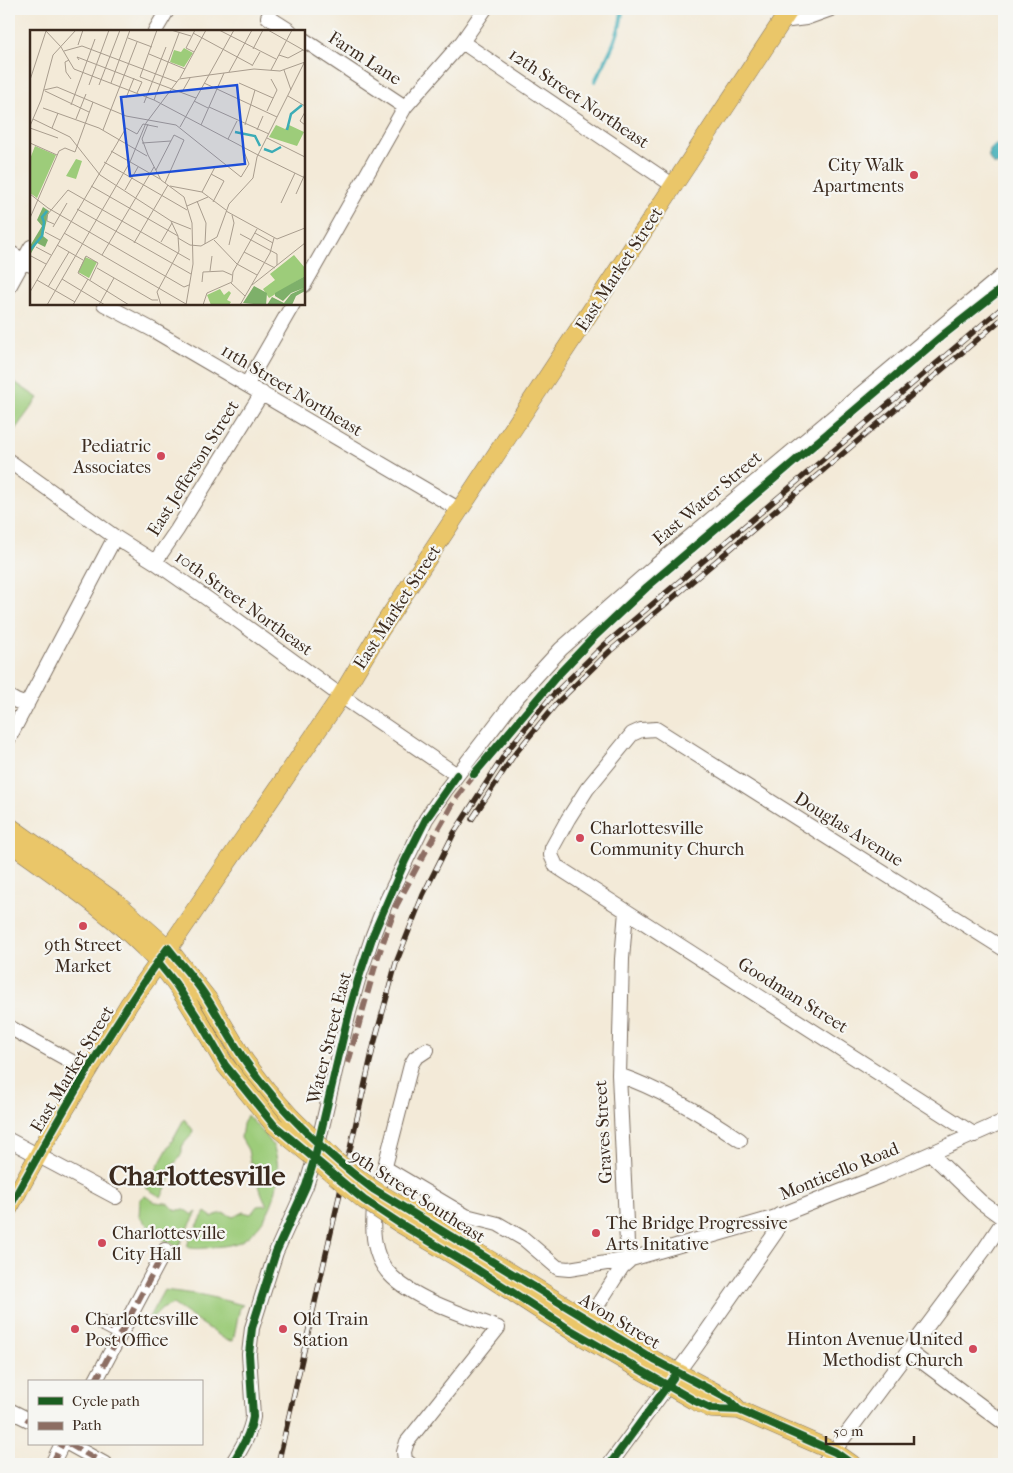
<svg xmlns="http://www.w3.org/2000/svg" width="1013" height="1473" font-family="'IM FELL French Canon',serif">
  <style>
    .green { fill: #9dcc7a; stroke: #6c7b4c }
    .water { fill: #3bacb6; stroke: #3b6b6a }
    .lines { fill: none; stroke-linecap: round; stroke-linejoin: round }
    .stream { stroke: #3bacb6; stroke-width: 4 }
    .minor-casing { stroke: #7b6d5f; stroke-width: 16 }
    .major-casing { stroke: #7b6d5f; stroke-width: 19 }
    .minor { stroke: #fff; stroke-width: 14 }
    .major { stroke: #eac669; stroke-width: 18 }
    .rail-casing { stroke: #3b2a1e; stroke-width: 5.5 }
    .rail { stroke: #f6f6f2; stroke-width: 4; stroke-dasharray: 11; stroke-linecap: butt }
    .major-bridge-casing { stroke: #7b6d5f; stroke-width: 19; stroke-linecap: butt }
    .major-bridge { stroke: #eac669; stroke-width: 18 }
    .quiet { stroke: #8d6e63; stroke-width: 6; stroke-dasharray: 12 6; stroke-linecap: butt }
    .cycleway-casing { stroke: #f6f6f2; stroke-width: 11 }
    .cycleway { stroke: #1b5e20; stroke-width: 8 }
    .poi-dot { fill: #d1495b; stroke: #f6f6f2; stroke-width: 2 }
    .labels { text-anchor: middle; stroke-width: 4.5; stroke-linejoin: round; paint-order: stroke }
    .street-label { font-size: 18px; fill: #3b2a1e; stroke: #f6f6f2 }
    .poi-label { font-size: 18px; fill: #3b2a1e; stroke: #f6f6f2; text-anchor: start }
    .town-label { font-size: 28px; font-weight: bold; fill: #3b2a1e; stroke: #f6f6f2 }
    .inset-river { fill: none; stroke: #3bacb6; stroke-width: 2.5 }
    .inset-road { fill: none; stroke: #a99d8e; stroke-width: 1 }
    .view { fill: #1d4ed8; fill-opacity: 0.15; stroke: #1d4ed8; stroke-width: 2.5 }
    .inset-edge { fill: none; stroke: #3b2a1e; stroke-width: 2.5 }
  </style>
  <rect width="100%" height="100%" fill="#f6f6f2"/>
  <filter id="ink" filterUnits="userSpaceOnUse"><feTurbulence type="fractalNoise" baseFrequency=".02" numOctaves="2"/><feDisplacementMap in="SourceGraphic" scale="10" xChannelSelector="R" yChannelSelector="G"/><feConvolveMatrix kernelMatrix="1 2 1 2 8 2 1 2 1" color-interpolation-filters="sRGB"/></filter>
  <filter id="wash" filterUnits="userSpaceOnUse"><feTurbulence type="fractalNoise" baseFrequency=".0096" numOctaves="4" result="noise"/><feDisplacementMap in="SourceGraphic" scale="20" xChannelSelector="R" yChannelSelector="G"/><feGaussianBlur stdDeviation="1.12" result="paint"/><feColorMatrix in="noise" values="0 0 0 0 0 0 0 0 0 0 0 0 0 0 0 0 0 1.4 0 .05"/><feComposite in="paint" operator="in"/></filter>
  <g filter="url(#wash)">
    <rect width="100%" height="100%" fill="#f3ead8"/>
    <path class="green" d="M13 381 38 398 9 438V388Z
      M247 1115C254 1123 270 1138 274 1148 285 1179 272 1222 243 1240 235 1245 224 1246 214 1247 205 1248 196 1250 187 1247L189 1240 205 1212 212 1217C221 1212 224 1212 233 1217L243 1212 251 1214 257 1206 267 1205C261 1194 257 1183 258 1171L250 1161 248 1150 241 1138 243 1124Z
      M184 1119 193 1130C191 1139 185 1140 182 1147 182 1148 182 1150 182 1151 181 1158 176 1163 170 1167L172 1173 170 1180 161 1197 146 1188Z
      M144 1195C147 1197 152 1201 156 1202 166 1204 168 1200 175 1211 183 1208 186 1210 192 1215L197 1212 178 1247 159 1237 139 1217 140 1199Z
      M164 1290 203 1295 243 1305 240 1307 233 1341 226 1340 173 1304 162 1309 144 1326Z"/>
    <path class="water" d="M1001 142 1004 144V166L993 164C984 154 990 145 1001 142Z"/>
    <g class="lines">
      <path class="stream" d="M595 81C606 60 622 32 622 9"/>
    </g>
  </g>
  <g filter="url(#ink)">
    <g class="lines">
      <defs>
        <path id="minor" d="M268 17 290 31
          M782 21 806 18 831 9
          M155 31 168 9
          M304 40 405 107
          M462 42 674 186
          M9 252 31 265
          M304 285 405 107 462 42 485 9
          M9 287 31 247
          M104 304 153 330 460 510
          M247 384 293 304
          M9 461 115 537 155 562 222 609 341 696 457 775
          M155 562 177 530 262 393
          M9 697 16 701 27 705
          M9 738 115 537
          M626 911 622 959 619 1075 627 1243 631 1259
          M9 1027 74 1063 87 1072
          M619 1075C662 1090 702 1114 740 1140
          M975 1135 556 866 551 855 552 848 568 819 587 789 632 734 641 730 656 729 1004 949
          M9 1140 116 1197
          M931 1154 981 1202 1004 1219
          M385 1168 466 1216 498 1224 524 1239 558 1268 569 1269 631 1259 773 1218 880 1176 1004 1121
          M102 1323 121 1333
          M583 1328 622 1267 631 1259
          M908 1351 1004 1423
          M95 1382 165 1250
          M9 1410 29 1420
          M69 1444 105 1464
          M52 1464 62 1444
          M232 1464C241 1449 250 1435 253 1417L249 1354 252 1328 276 1252 306 1186 315 1157 349 1012 358 980 373 935 386 902 426 819 445 791 517 697 561 649 654 567 1004 274
          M410 1464 405 1460 404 1452 407 1442 498 1328C466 1315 408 1298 387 1271 373 1254 372 1229 374 1209L411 1065 415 1058 427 1050
          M610 1464 693 1351 776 1232 779 1215
          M824 1464 984 1250 1004 1220"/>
        <path id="major" d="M9 826 117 903 168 948 208 999 245 1061 267 1090 291 1117
          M9 842C60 879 115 915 158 962 179 986 196 1014 211 1041
          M9 1208 47 1139 129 1004 178 935 341 696 381 629 790 9
          M485 1257 656 1361 728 1399 739 1410
          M478 1270 569 1329 693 1400 712 1409 739 1410 835 1452 852 1464"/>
      </defs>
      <use href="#minor" class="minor-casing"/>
      <use href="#major" class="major-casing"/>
      <use href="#minor" class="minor"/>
      <use href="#major" class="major"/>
      <defs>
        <path id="rail" d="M472 819 514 755 557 703 610 651 1004 317
          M278 1464 374 1044 396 963 423 895 454 833 507 751 550 698 603 646 1004 306"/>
      </defs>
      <use href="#rail" class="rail-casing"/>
      <use href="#rail" class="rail"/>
      <defs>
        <path id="major-bridge" d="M211 1041 225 1065 274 1125 364 1200 399 1223 478 1270
          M291 1117 337 1162 373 1189 485 1257"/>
      </defs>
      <use href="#major-bridge" class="major-bridge-casing"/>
      <use href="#major-bridge" class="major-bridge"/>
      <path class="quiet" d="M348 1063 377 959 396 906 419 863 456 798 477 771
        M102 1323 121 1333
        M95 1382 165 1250
        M26 1418 29 1420
        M69 1444 105 1464
        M52 1464 62 1444"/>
      <defs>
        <path id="cycleway" d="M474 774 555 678 594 637 647 587 943 335 1004 287
          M158 962 175 983 199 1020 225 1065 274 1125 364 1200 399 1223 478 1270 569 1329 693 1400 712 1409 739 1410 835 1452 852 1464
          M9 1208C38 1155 68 1102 100 1050 122 1015 143 981 168 948 181 965 197 981 208 1000 221 1020 232 1042 246 1062 281 1111 325 1153 373 1189L656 1361 728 1399 739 1410
          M232 1464C241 1449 250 1435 253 1417L249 1354 252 1328 276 1252 306 1186 315 1157 349 1012 358 980 373 935 405 861 426 819 457 775
          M610 1464 673 1378"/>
      </defs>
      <use href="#cycleway" class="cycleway-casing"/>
      <use href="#cycleway" class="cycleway"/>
    </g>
  </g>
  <g class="poi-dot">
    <circle cx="914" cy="175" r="5"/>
    <circle cx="161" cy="456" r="5"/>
    <circle cx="580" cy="838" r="5"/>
    <circle cx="83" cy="926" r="5"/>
    <circle cx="596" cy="1233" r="5"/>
    <circle cx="102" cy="1243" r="5"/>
    <circle cx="75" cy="1329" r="5"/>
    <circle cx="283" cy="1329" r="5"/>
    <circle cx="973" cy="1349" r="5"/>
  </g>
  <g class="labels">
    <g class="street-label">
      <text transform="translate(365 58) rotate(33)" y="6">Farm Lane</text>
      <text transform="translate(579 98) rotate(34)" y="6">12th Street Northeast</text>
      <text transform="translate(619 269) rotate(-57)" y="6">East Market Street</text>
      <text transform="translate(292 390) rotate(31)" y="6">11th Street Northeast</text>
      <text transform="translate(193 468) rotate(-58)" y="6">East Jefferson Street</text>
      <text transform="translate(707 498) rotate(-40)" y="6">East Water Street</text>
      <text transform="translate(244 603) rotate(36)" y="6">10th Street Northeast</text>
      <text transform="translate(397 607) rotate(-57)" y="6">East Market Street</text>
      <text transform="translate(849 829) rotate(32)" y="6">Douglas Avenue</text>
      <text transform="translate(793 995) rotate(32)" y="6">Goodman Street</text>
      <text transform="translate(329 1038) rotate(-76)" y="6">Water Street East</text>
      <text transform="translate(72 1069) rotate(-59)" y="6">East Market Street</text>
      <text transform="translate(603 1132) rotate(-93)" y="6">Graves Street</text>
      <text transform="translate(839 1171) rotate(-22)" y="6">Monticello Road</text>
      <text transform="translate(418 1196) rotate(33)" y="6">9th Street Southeast</text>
      <text transform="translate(620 1321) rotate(31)" y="6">Avon Street</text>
    </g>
    <g class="poi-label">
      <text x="904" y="171" text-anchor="end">City Walk<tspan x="904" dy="21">Apartments</tspan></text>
      <text x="151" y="452" text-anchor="end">Pediatric<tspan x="151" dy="21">Associates</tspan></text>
      <text x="590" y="834">Charlottesville<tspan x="590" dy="21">Community Church</tspan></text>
      <text x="83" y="951" text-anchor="middle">9th Street<tspan x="83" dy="21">Market</tspan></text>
      <text x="606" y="1229">The Bridge Progressive<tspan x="606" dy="21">Arts Initative</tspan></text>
      <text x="112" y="1239">Charlottesville<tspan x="112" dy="21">City Hall</tspan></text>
      <text x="85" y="1325">Charlottesville<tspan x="85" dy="21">Post Office</tspan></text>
      <text x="293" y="1325">Old Train<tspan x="293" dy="21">Station</tspan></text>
      <text x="963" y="1345" text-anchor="end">Hinton Avenue United<tspan x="963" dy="21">Methodist Church</tspan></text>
    </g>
    <g class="town-label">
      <text x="197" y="1185">Charlottesville</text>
    </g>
  </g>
  <g transform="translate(30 30)">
    <rect width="275" height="275" fill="#f3ead8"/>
    <path d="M154 18 163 23 154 37 140 32 144 20 151 22ZM246 95 255 99 259 95 274 102 267 116 239 107ZM5 116 26 125 7 168 0 163V129ZM46 129 52 131 46 149 36 146ZM264 225 275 238V246L239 268 233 259 245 250 240 244ZM55 227 67 232 59 248 48 242ZM190 259 194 265 199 261 201 263 197 270 201 272 199 275H181L177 265Z" fill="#9dcc7a"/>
    <path d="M13 177 19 181 13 206 18 210 15 217 7 213 0 225V216L12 196 7 190ZM275 246V261L266 266 262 275H237L242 267 254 273 261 264 274 258 261 263 253 271 245 266V263ZM224 256 237 263 236 275 213 273Z" fill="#7eb06a"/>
    <path class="inset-river" d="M257 100 261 84 272 75M205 102 225 106 230 116M234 119 242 122 251 117M0 220 12 206 14 192 12 187 17 181"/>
    <path class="inset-road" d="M15 0 31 17 44 39 124 70 228 125M141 0 161 6M189 0 246 29M238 0 275 21M163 3 222 35M98 8 122 17M48 15 53 0M223 19 233 0M34 21 52 16 147 52M164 22 156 18 165 0M119 24 155 39M249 25 258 28 273 20M39 30 35 32 36 42 41 49M49 30 47 27 112 52 107 63M222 36 230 22M241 40 262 0M254 40 261 60M199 42 222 0M110 47 166 68M110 47 127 0M150 48 176 0M0 50 16 1M81 53 100 0M174 53 247 87M209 53 243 68M59 55 79 0M69 55 90 0M14 60 27 57 96 86 146 95 211 147M15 61 59 82M152 62 160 48M258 66 275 76M96 68 104 48M124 70 149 3M164 71 178 78M114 73 136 17M41 75 65 9M179 77 239 104M13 78 69 98 117 126M237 81 247 60 241 49M275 82 270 91 275 95M3 89 40 107 70 145 141 191 148 206 149 221 127 262 131 275M46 89 56 64M118 94 112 109 118 125 131 150 154 167 162 193 163 234 156 275M171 95 194 43M215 95 225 60M0 96 11 70 23 25 46 0M150 97 204 0M0 98 28 108M22 98 28 83M73 100 107 12M227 100 233 86M237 108 275 127M198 109 207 91M0 113 27 125M112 113 141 111M81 121 130 149M228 125 275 148M74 132 157 180M126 140 144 105 154 110 135 153M181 144 194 151 183 172M211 147 219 134 212 117M61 156 148 206M140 156 172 162 196 180M95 160 108 137M172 162 185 137M0 164 18 178 154 257 159 255M266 164 275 144M167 171 176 193 175 214M251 173 265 143M157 176 178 167M47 179 161 244M196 181 247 209 275 198M0 188 29 121 35 118 45 122 63 72M141 191 161 199M24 194 17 191V185L38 160 160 230M23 197 37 173M15 202 30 210M34 203 156 274M225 203 243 213M210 204 247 224V235M148 208 160 215 171 216 187 207 199 174 223 148 227 127 274 33M184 210 207 234 227 245M131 212 142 193M104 213 138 155M27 215 53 230M199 215 204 193 202 185M6 217 21 225M214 222 245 238M72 225 124 137M1 226 16 234M67 238 122 270H128M180 241 182 226M32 249 75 275M7 250 45 272M60 250 68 233 56 226 48 243 99 275M172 252 173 242 193 241 202 245M201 253 215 266M222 255 275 213M18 257 39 222M0 262 96 98 107 104 113 94 128 97M17 275 100 132 116 93 149 49 224 39 250 41 275 32M43 275 58 249M69 275 84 248M173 275 177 263 202 252 203 242 227 199M210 275 240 223 244 208"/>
    <path class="view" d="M207 55 215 134 100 146 91 67Z"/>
    <rect width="275" height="275" class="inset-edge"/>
  </g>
  <rect width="1013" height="1473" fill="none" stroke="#f6f6f2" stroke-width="30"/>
  <rect x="28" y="1380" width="175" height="65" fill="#f6f6f2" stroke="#aba49d"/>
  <rect x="38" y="1397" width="25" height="8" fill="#1b5e20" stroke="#aba49d"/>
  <text x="72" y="1406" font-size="15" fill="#3b2a1e">Cycle path</text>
  <rect x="38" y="1422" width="25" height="8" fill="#8d6e63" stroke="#aba49d"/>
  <text x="72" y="1430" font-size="15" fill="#3b2a1e">Path</text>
  <path d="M826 1436v8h88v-8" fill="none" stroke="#3b2a1e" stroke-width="2.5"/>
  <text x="833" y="1436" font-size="15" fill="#3b2a1e" stroke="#f6f6f2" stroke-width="4" paint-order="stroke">50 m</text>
</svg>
